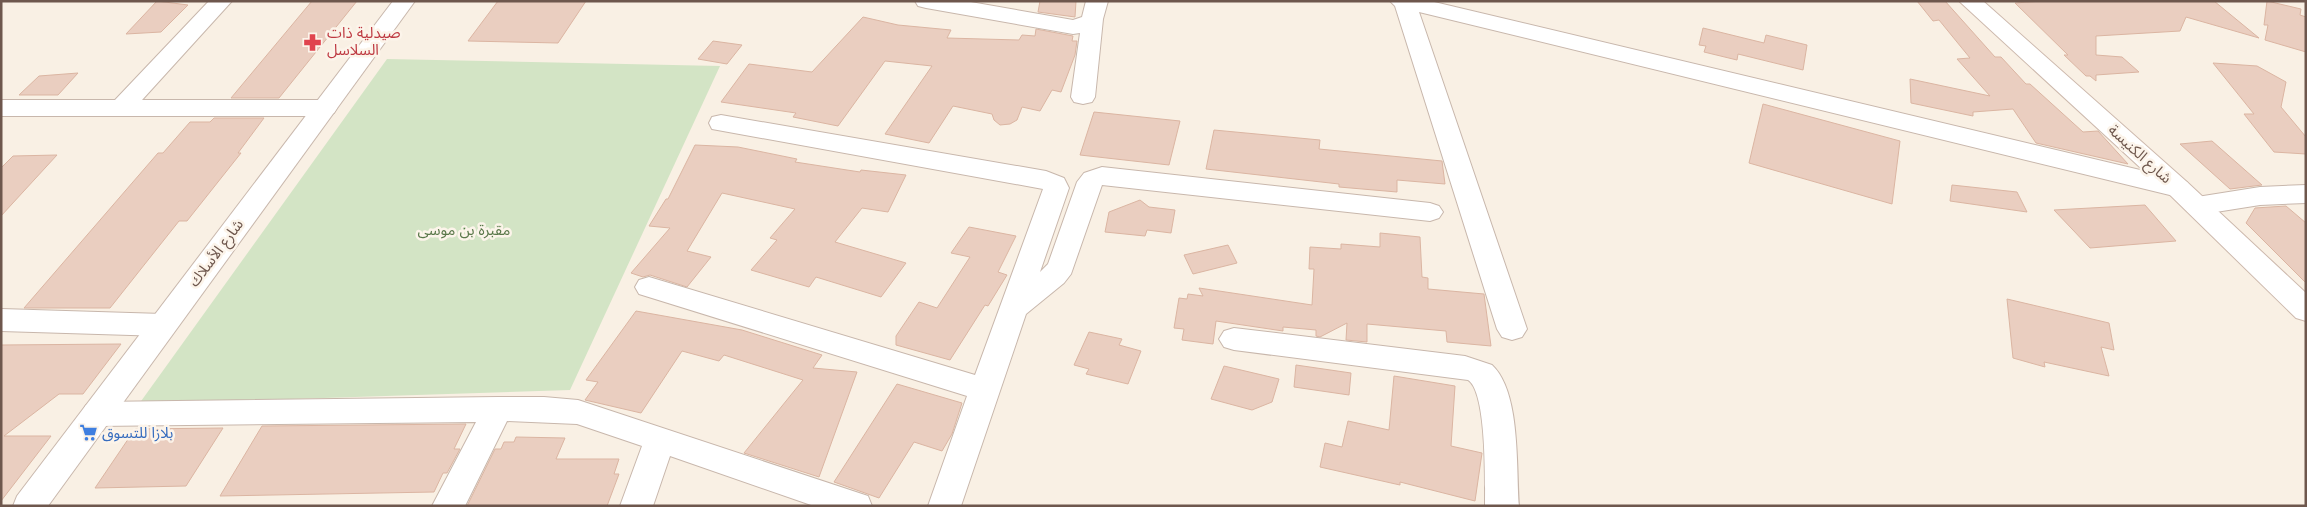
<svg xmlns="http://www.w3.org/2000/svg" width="2307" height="507" font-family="Quicksand,'Noto Sans Arabic',sans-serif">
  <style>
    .green { fill: #d3e4c5 }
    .building { fill: #eacec0; stroke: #dbb5a2 }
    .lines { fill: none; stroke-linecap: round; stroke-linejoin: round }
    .minor-casing { stroke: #c8b7ac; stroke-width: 2 }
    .tertiary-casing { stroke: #c8b7ac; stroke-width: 2 }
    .secondary-casing { stroke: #cdb9ad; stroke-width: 2 }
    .minor { fill: #fff; fill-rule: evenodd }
    .tertiary { fill: #fff; fill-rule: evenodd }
    .secondary { fill: #fff; fill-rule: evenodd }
    .labels { text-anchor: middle; stroke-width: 5; stroke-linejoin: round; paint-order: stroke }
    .health-label { font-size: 15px; fill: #be3a42; stroke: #fcf4ea; text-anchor: start }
    .street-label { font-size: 15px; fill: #6e574d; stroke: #fcf4ea }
    .park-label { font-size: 15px; fill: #5a784a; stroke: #fcf4ea }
    .shop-label { font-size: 15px; fill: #366cbe; stroke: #fcf4ea; text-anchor: start }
  </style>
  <rect width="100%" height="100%" fill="#f9f0e4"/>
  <path class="green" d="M387 59 720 66 570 390 139 404Z"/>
  <path class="building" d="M157 1 188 5 161 32 126 34Z
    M312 1H357L279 98H231Z
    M498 1H586L558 43 468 41Z
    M1040 1H1076L1075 17 1038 12Z
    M1917 1H1945L1995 57H2001L2026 84H2030L2083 132 2098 131 2128 164 2036 143 2013 109 1973 112V116L1911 103 1910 79 1990 96 1957 59 1970 58 1939 20 1933 21Z
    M2042 1H2214L2259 38 2186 17 2180 31 2096 36V55L2122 57 2139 72 2096 75V81L2090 76H2086L2064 55H2068L2015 3Z
    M2267 1 2301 9 2300 15 2306 17V52L2265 40 2268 25H2264Z
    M863 17 898 25 951 30 947 38 1019 40 1022 35 1035 36 1036 29 1073 36 1072 41H1077L1075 55 1061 92 1052 90 1040 111 1022 107 1017 120 1010 124 1000 125 994 120 992 114 953 106 929 143 885 134 932 66 885 61 838 126 793 117 796 113 721 102 749 64 812 72Z
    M1703 28 1764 43 1766 35 1807 45 1803 70 1738 54 1737 60 1704 52 1706 46 1699 45Z
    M713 41 742 45 727 64 698 59Z
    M2213 63 2257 66 2286 82 2281 107 2306 137V154L2274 152 2244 114H2254Z
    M78 73 58 95H19L39 76Z
    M1763 104 1900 141 1892 204 1749 163Z
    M1094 112 1180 121 1169 165 1080 155Z
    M214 118H264L238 153H241L187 221H179L110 308H24L158 153H163L190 122H210Z
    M1214 130 1320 140 1319 149 1442 161 1445 184 1397 180V192L1339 187V184L1206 169Z
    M2212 141 2262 185 2230 189 2180 144Z
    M695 145 738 147 797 159 795 162 860 172 861 170 906 175 888 212 862 208 835 242 906 263 881 297 816 277 809 287 751 270 777 240 770 238 795 209 722 193 687 251 711 257 687 287 650 275 643 277 631 273 670 228 649 226 666 199H668Z
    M57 155 1 216V168L13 156Z
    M1952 185 2017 192 2027 212 1950 201Z
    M1140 200 1149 207 1175 210 1171 233 1147 230 1145 236 1105 232 1109 212Z
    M2145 205 2176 241 2090 248 2054 210Z
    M2286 206 2306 223V283L2246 223 2255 208Z
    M969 227 1016 236 998 272 1007 275 988 306 985 305 950 360 896 345V336L919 302 937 308 970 257 951 253Z
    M1380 233 1420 237 1422 277 1428 278V289L1484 294 1491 346 1447 342 1446 331 1367 324V342L1346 340 1347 323 1320 337 1316 336V330L1283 327V331L1216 321 1213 344 1182 340 1184 329 1174 328 1179 298 1187 299 1188 294 1203 296 1199 288 1312 305 1314 269H1309L1310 247 1341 249V244L1380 247Z
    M1228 245 1237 263 1193 274 1184 255Z
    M2007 299 2109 323 2114 350 2101 347 2109 376 2044 362 2045 367 2013 358Z
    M636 311 742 330 822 355 813 368 857 372 819 477 744 453 803 380 724 355 719 361 682 351 641 413 585 400 598 382 586 380Z
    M1089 332 1122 339 1119 345 1141 351 1128 384 1086 374 1089 369 1074 365Z
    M121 344 83 394H59L4 436H51L1 501V345Z
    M1296 365 1351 373 1349 395 1294 387Z
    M1224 366 1279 379 1272 402 1252 410 1211 399Z
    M1394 376 1455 386 1451 446 1482 453 1475 501 1400 482V485L1320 467 1325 443 1342 447 1348 421 1389 430Z
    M897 384 962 403 952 434 942 451 914 442 879 498 834 482Z
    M466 424 454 449H460L447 473H443L434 492 220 496 262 426Z
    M223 428 186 486 95 488 135 429Z
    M516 437 565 438 556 459H619L614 474H619L607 506H467L495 449H501L504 442H514Z"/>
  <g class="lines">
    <defs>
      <path id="minor" d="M209 1H232L142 100H325L334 103 337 108 334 113 325 116H1V100H115Z
        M915 1H965L1073 20 1082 17 1086 1H1108L1103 19 1095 97 1092 102 1083 104 1074 102 1071 97 1080 33 1073 34 926 8 918 6Z
        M1390 1H1430L2178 179 2187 182 2191 188 2187 194 2178 197 1419 12 1527 329 1522 337 1512 340 1502 337 1497 329 1395 6Z
        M721 115 1046 171 1064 178 1069 188 1040 272 1048 264 1077 182 1084 173 1102 167 1430 203 1439 206 1443 212 1439 218 1430 221 1102 185 1071 274 1064 283 1026 314 961 506H928L967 396 639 294 635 287 639 280 649 277 975 375 1043 189 712 129 709 123 712 117Z
        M2306 185V203L2260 205 2197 215 2188 212 2184 206 2188 200 2197 197 2260 187Z
        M1 309 163 314 173 317 178 325 173 333 163 336 1 331Z
        M1234 328 1465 356 1492 365C1521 392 1516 468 1519 506H1485C1485 482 1487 392 1468 380L1234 350 1224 347 1219 339 1224 331Z
        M498 397H544L578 400 868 496 872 506H814L670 456 653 506H620L642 446 577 424 507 421 465 506H432L476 422 97 426 86 423 81 414 86 405 97 402Z"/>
      <path id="tertiary" d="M393 1H415L48 506H13L17 496Z"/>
      <path id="secondary" d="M1959 1H1983L2187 182 2306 293V321L2296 318 2169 194Z"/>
    </defs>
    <use href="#minor" class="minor-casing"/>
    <use href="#tertiary" class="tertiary-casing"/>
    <use href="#secondary" class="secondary-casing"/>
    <use href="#minor" class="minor"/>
    <use href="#tertiary" class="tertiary"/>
    <use href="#secondary" class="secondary"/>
  </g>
  <defs>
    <symbol id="pharmacy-bare" viewBox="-9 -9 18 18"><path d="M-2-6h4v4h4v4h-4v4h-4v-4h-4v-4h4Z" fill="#e0444e" stroke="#fcf4ea" stroke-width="2.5" paint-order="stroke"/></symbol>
    <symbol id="supermarket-bare" viewBox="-9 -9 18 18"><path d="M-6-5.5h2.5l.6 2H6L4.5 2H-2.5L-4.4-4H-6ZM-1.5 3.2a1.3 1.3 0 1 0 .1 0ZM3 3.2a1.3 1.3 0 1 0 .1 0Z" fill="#3f7fe0" stroke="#fcf4ea" stroke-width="2.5" paint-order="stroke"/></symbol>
  </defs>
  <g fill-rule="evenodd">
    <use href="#pharmacy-bare" x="300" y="30" width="25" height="25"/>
    <use href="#supermarket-bare" x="76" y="420" width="25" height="25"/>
  </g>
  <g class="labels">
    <g class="health-label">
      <text x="327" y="38">صيدلية ذات<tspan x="327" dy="17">السلاسل</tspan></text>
    </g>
    <g class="street-label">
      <text transform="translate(2140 154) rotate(42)" y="5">شارع الكنيسة</text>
      <text transform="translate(216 253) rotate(-53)" y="5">شارع الأسلاك</text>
    </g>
    <g class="park-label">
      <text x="464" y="235">مقبرة بن موسى</text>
    </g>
    <g class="shop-label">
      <text x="102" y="438">بلازا للتسوق</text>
    </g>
  </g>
  <rect width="2307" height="507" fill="none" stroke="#6e574d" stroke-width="5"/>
</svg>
